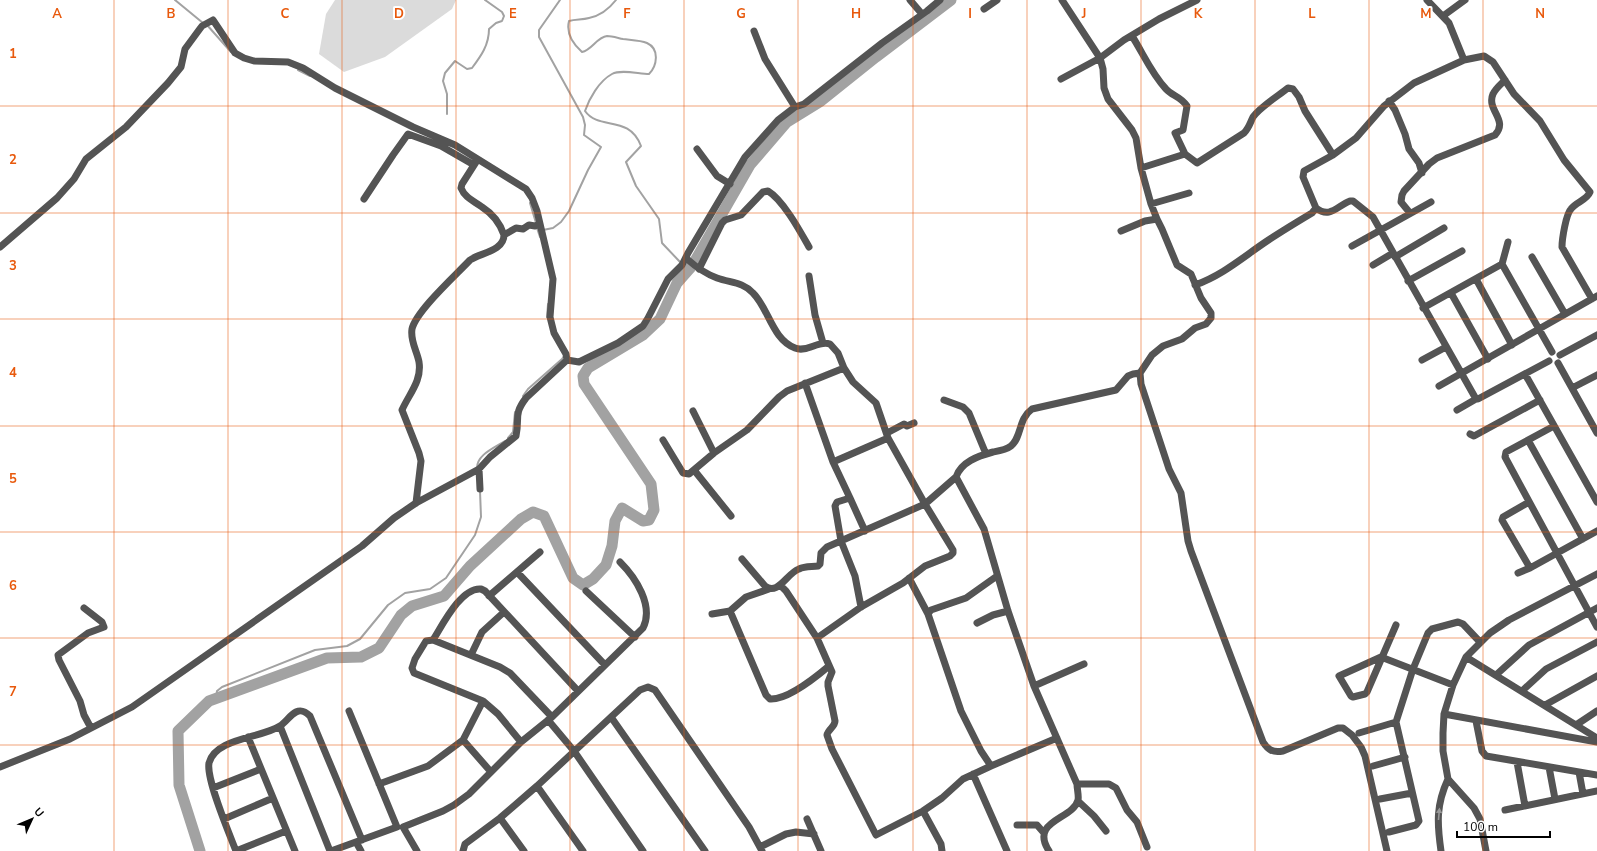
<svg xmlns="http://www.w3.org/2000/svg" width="1597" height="851" font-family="'Nunito Sans',sans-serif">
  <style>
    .green { fill: #dbdbdb }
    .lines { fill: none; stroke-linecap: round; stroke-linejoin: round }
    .stream { stroke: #a2a2a2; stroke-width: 2 }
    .river { stroke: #a2a2a2; stroke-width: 11 }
    .street { stroke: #545454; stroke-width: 7 }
    .oneway { fill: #989898 }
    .grid { fill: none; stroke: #e8590c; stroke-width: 1; stroke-opacity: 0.55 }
    .grid-label { font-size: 13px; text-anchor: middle; font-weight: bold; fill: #e8590c; stroke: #fff; stroke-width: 4; stroke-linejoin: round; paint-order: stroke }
  </style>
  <rect width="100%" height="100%" fill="#fff"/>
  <path class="green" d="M335 0H456L452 9 385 57 344 72 319 54 326 14Z"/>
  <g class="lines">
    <path class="stream" d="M175 0 203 23
      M616 0C609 9 600 16 589 18 582 20 576 19 569 21 566 33 573 44 582 52 592 50 597 37 607 36 612 36 618 38 623 39 630 40 640 40 647 43 660 49 657 66 649 74 639 74 621 69 612 74 599 81 589 99 585 111 599 131 629 114 641 146L626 162 636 186 659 219 662 243 681 263
      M207 25 231 52
      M298 70 310 76
      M447 114V94L443 81 445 73 455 61 467 69 472 68C481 56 489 45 489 29L496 23 502 21 504 16 502 12 485 0
      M530 203 536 223
      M537 228 540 237
      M543 230 553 228 561 222 569 211 588 170 601 147 584 135 585 125 583 117 539 37V30L560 0
      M547 317 548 304
      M523 396 528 389 562 359 564 356
      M508 438 513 432 515 412
      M477 469C476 455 494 448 505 441
      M216 698 217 691 222 687 315 650 347 646 360 639 388 605 405 593 430 589 446 578 475 535 481 517 480 491"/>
    <path class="river" d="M200 851 179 785 178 731 209 701 327 658 361 657 379 648 401 615 412 606 444 596 470 566 521 519 533 512 544 516 573 578 583 585 593 579 606 565 612 546 615 521 622 508 643 521 649 520 654 510 651 484 584 384 583 376 588 368 643 335 660 319 677 283 692 266 750 165 787 122 821 101 876 57 951 0"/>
    <path class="street" d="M910 0 922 14
      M1062 0 1100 58 1103 69 1104 88 1108 99 1132 130 1136 138 1141 168 1151 204 1157 219 1162 229 1177 265 1191 274 1201 298 1211 313V318L1206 324 1195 328 1182 339 1163 346 1152 355 1140 373 1141 384 1169 469 1181 493 1188 541 1191 551 1263 742C1268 750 1273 753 1283 751L1338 728H1343L1352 735 1361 747 1365 756 1387 851
      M1427 0 1449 23 1464 60
      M984 9 997 0
      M1443 16 1465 0
      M754 31 765 59 795 107
      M1132 36C1143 53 1151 73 1166 89 1172 96 1180 96 1187 106L1183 130 1175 133 1185 154 1197 163 1244 133C1249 128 1250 123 1253 117 1260 107 1278 96 1288 88L1293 89 1299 97 1305 111 1333 155
      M1061 79 1100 58 1124 40 1159 19 1197 0
      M1389 101 1395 110 1405 134 1409 149 1419 163 1422 173
      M697 149 717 176 730 184
      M476 162 462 184 461 188C465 198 474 201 482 207 493 214 500 223 504 235L516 228 523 229 529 225 535 226 540 224
      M1141 168 1185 154
      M364 199 393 155 408 134 441 146 474 165
      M1151 204 1189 193
      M1410 213 1401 202 1402 195 1404 191 1429 164 1437 158 1495 135C1509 120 1486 110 1493 94 1495 89 1501 84 1505 80
      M1121 231 1145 221 1157 219
      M1352 246 1431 202
      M0 247 57 198 74 179 86 159 126 127 168 83 181 67 185 49 199 30 202 26 213 20 235 53 244 58 254 61 288 62 303 68 335 88 413 127 455 145 526 189 532 198 537 211 553 279 550 317 554 333 566 354 567 360
      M1395 257 1444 228
      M1532 257 1565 314
      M687 259C696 267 706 274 717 278 731 283 743 282 753 293 769 309 772 339 795 348 807 353 818 340 830 344L838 353 844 368
      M1502 264 1508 242
      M1373 265 1393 253
      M699 269 722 223 725 220 741 215 763 192 768 191C783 200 800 231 809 247
      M809 276 815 315 823 343
      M1476 279 1512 345
      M1408 281 1462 251
      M1195 285C1223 275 1243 257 1267 241 1282 231 1297 222 1312 213L1316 208
      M1451 293 1488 359
      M1423 308 1502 264 1552 352
      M1560 355 1597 335
      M1422 360 1446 347
      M1549 361 1478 399H1476L1373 217 1353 201H1350C1337 206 1330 219 1316 208L1303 177 1304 171 1333 155 1356 138 1384 106 1414 83 1464 60 1484 56 1493 62 1514 94 1540 121 1564 160 1590 192C1587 200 1576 202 1571 209 1566 214 1562 239 1562 247L1592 299
      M1558 363 1597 433
      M1525 374 1597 502
      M805 383 833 462 850 498 837 502 835 506 841 541 855 576 861 607
      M1439 386 1597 296
      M1572 388 1597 375
      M944 400 963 407 969 413 986 454
      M1457 410 1476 399
      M693 411 714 453
      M1554 426 1506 452 1505 457 1597 627
      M887 433 904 424 907 426 914 423
      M1470 434 1474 436 1540 400
      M663 440 683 473 689 474 714 453 747 430 779 397 787 391 844 368 853 382 876 403 888 438 925 504 953 550V553L950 556 925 566 903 583 861 607 817 638 786 591 780 585
      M1528 440 1583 539
      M833 462 888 438
      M479 469 480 489
      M694 470 731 516
      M850 498 865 531
      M1529 502 1503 517 1502 520 1530 568 1597 531
      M416 503 421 461 419 453 402 410C409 394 422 381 419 362 417 351 410 341 412 329 416 311 456 275 470 260 480 253 504 251 504 235
      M742 559 765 586C778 596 787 573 799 569 805 566 812 567 818 566L820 564 821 553 827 547 925 504 956 477
      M517 572 605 665
      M1518 573 1530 568
      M997 576 966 598 931 610 928 614 961 711 981 751 991 766 1057 738
      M909 578 928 614
      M586 591 635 637
      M489 596 540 552
      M84 608 102 622 104 627 88 633 58 655 59 660 80 701 84 715 91 728
      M730 611 766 695 770 699C787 700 816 677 829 666
      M712 614 730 611 746 597 769 589
      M977 623 993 615 1008 611
      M1396 625 1367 692 1365 694 1353 697 1351 696 1339 676 1381 657 1453 685
      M817 638 832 672 828 682V686L835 721C835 727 828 729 827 735L832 749 876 835 923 811 942 798 963 779 991 766
      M433 640C442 626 461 587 481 589L485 591 578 691
      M471 655 482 632 504 612
      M1466 657 1597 738
      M1496 675 1529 645 1597 608
      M1034 686 1084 664
      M1522 691 1546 669 1597 642
      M483 701 414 673 412 668 415 659 426 641 433 640 500 667 510 673 552 717
      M1545 705 1597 676
      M1444 714 1597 742
      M611 717 705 851
      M548 720 574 751 643 851
      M1476 721 1482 751 1486 756 1597 775
      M1576 725 1597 711
      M280 726 330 851
      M1359 733 1396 722
      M248 737 295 851
      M1517 762 1525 806
      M1373 766 1405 757
      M0 767 70 739 132 707 362 546 394 518 416 503 479 469 490 457 516 436C520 418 513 415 526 398L567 360 579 362 618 343 643 326 648 318 668 279 682 265 688 253 745 157 778 120 795 107 804 104 882 43 927 11 940 0
      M1549 767 1555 799
      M491 772 463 740 483 701 498 714 521 742
      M1579 772 1583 794
      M973 774 1007 851
      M379 784 428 766 463 740
      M1077 784H1109L1116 788 1127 810 1137 822 1147 847
      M537 786 583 851
      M213 788 261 769
      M1380 799 1412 793
      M1078 801 1094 816 1106 831
      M1505 810 1597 791
      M923 811 941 844 942 851
      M500 818 524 851
      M224 819 273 798
      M807 819 821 851
      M1017 825H1037L1044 833
      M1389 832 1416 825 1419 821 1396 722 1413 669 1428 633 1432 629 1458 622 1463 624 1480 642
      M356 842 361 851
      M760 847 786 834 796 832 814 834
      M236 851C229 833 206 779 209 763 215 738 262 738 280 726 286 722 290 715 296 712 302 709 306 712 310 716L362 840
      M236 851 286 831
      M331 851 397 827 349 711
      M417 851 403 827 443 811 454 805 469 794 521 742 552 717 643 628C654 606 636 578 620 562
      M463 851 465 844 500 818 537 786 640 690 648 687 655 690 749 827 762 851
      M1049 851C1029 820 1073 820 1078 800 1079 796 1077 789 1077 784L1034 686 1008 611 984 529 956 477C961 462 978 456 993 452 999 451 1006 450 1011 446 1022 437 1018 419 1032 409L1116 390 1128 376 1133 374 1140 373
      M1441 851C1437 823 1436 805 1448 779
      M1486 851 1480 819 1474 808 1448 779 1443 751V733L1444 714 1453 685 1466 657 1490 633 1509 620 1597 574"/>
  </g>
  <defs><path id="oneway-solid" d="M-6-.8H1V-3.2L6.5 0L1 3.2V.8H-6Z"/></defs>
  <use class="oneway" href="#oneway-solid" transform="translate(1439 814) rotate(-85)"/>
  <path class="grid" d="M114 0V851M228 0V851M342 0V851M456 0V851M570 0V851M684 0V851M798 0V851M913 0V851M1027 0V851M1141 0V851M1255 0V851M1369 0V851M1483 0V851M0 106H1597M0 213H1597M0 319H1597M0 426H1597M0 532H1597M0 638H1597M0 745H1597"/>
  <g class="grid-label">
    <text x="57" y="18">A</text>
    <text x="171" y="18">B</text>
    <text x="285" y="18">C</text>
    <text x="399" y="18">D</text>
    <text x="513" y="18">E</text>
    <text x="627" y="18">F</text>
    <text x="741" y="18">G</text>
    <text x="856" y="18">H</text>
    <text x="970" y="18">I</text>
    <text x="1084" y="18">J</text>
    <text x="1198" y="18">K</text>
    <text x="1312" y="18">L</text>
    <text x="1426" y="18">M</text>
    <text x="1540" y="18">N</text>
    <text x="13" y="58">1</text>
    <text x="13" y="164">2</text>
    <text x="13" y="270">3</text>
    <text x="13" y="377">4</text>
    <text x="13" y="483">5</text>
    <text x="13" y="590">6</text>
    <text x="13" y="696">7</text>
  </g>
  <g transform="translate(32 819) rotate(46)" stroke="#ffffff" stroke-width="3" paint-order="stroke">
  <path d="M0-3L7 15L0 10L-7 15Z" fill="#000000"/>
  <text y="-6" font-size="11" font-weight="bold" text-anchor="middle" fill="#000000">U</text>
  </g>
  <path d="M1457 831v6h93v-6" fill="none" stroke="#000000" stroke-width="2"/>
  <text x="1463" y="831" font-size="12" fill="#000000" stroke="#ffffff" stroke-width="3" paint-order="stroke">100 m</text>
</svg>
